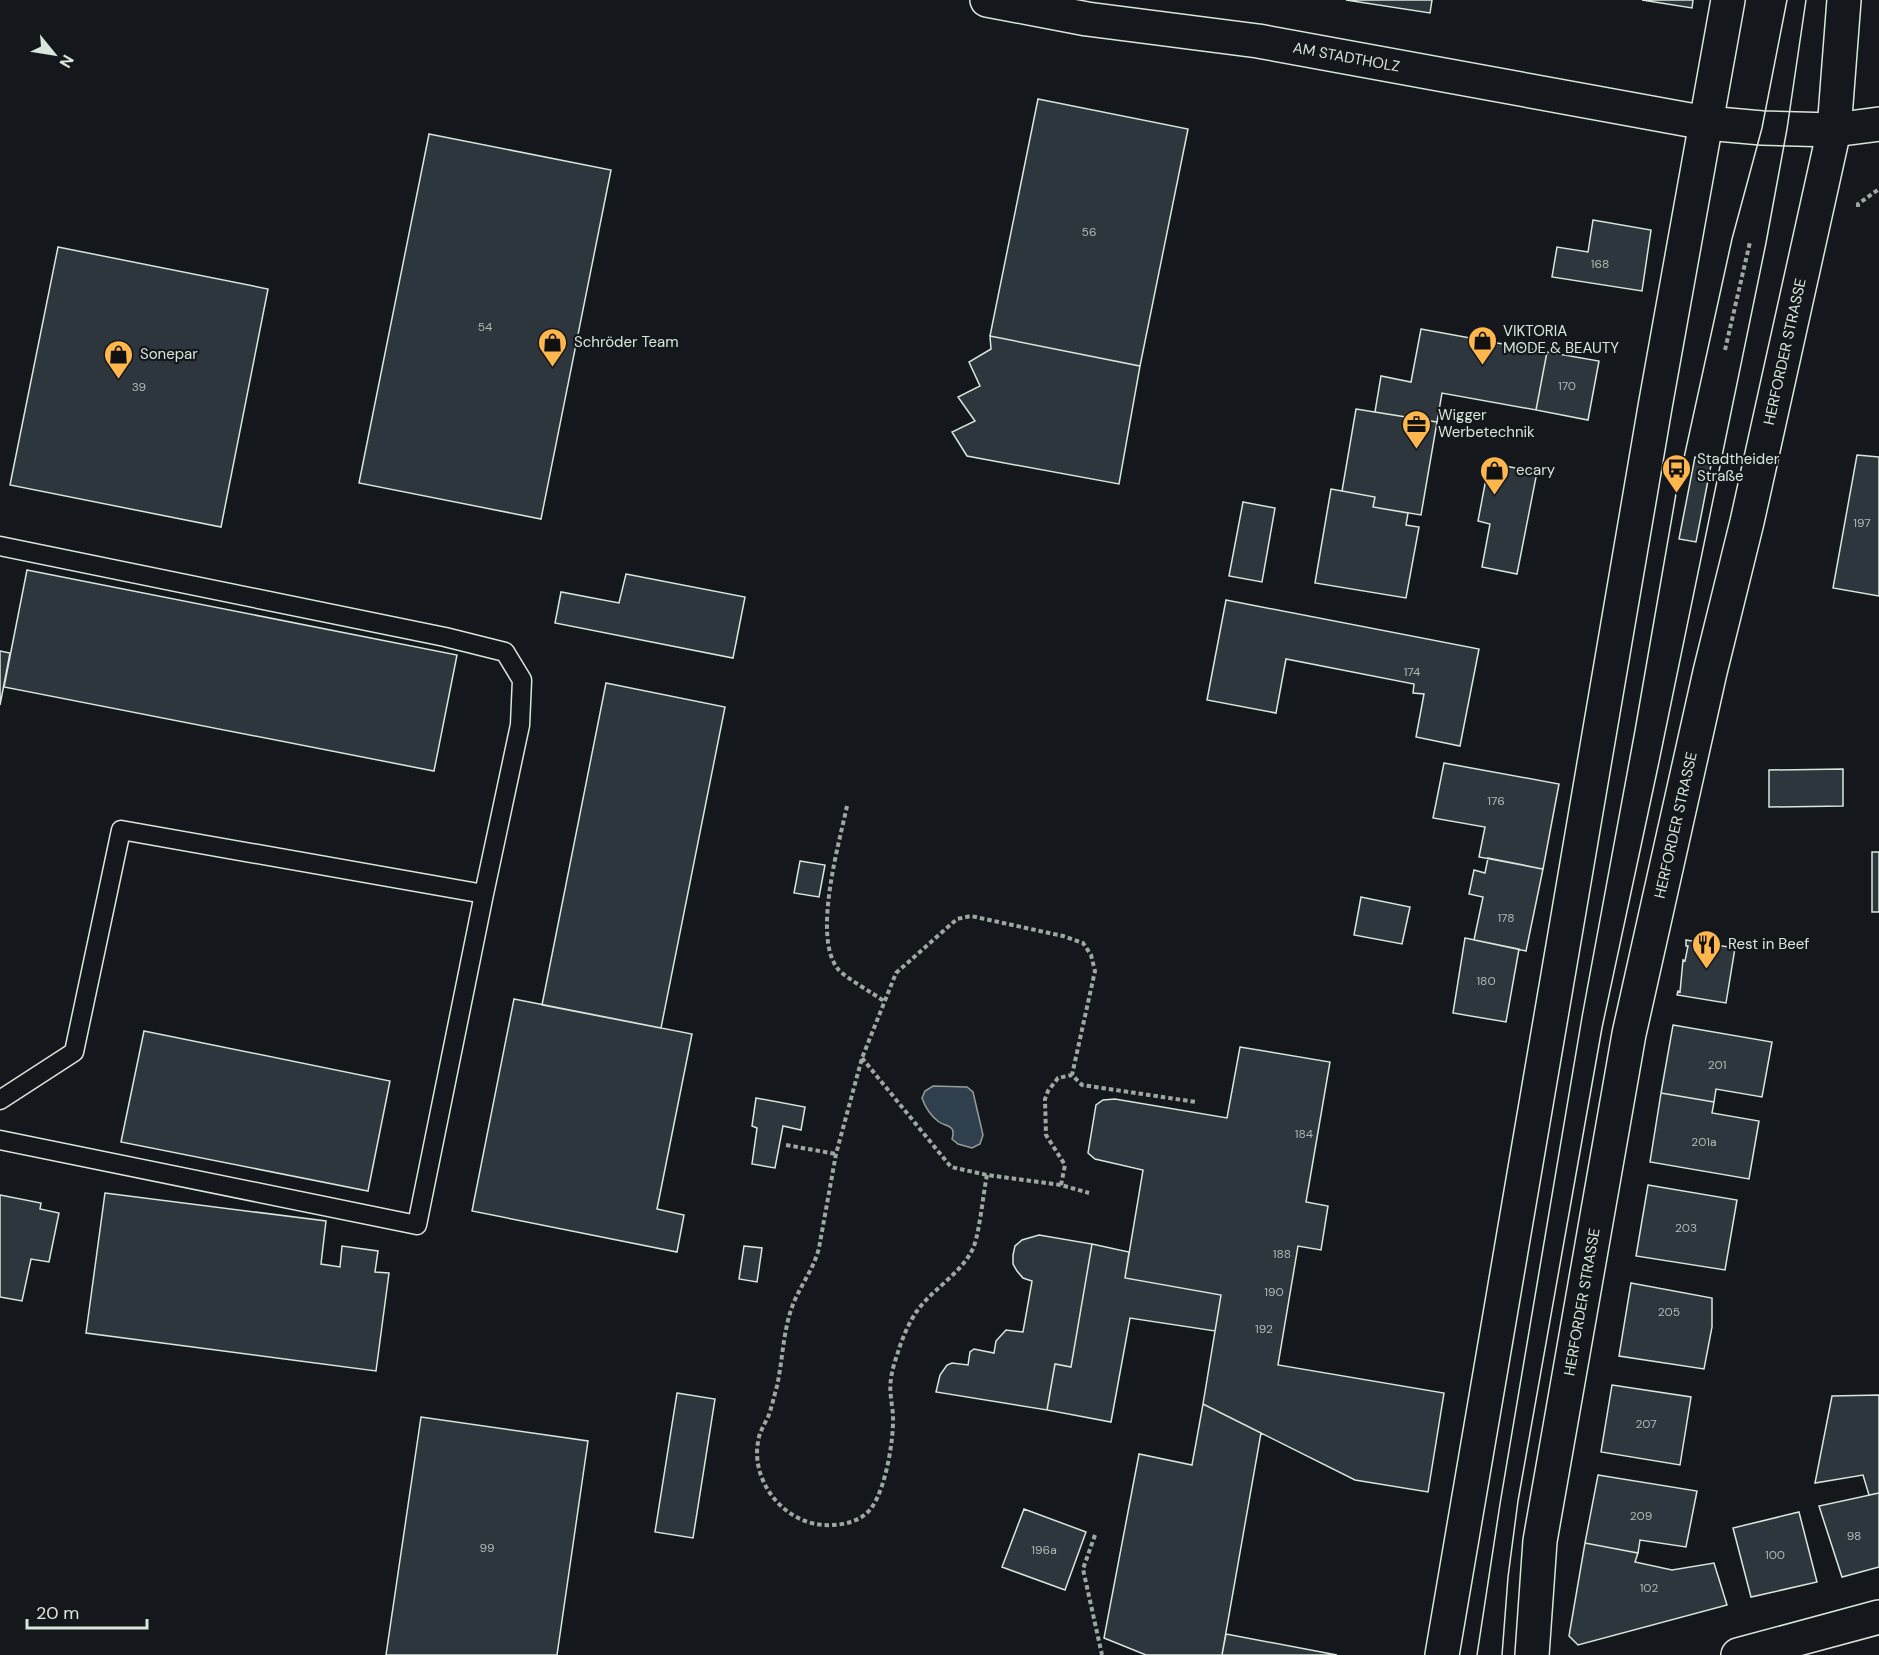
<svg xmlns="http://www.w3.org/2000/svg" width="1879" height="1655" font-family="'DM Sans',sans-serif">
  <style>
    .water { fill: #2f3f4d; stroke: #939e99; stroke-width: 1.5 }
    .building { fill: #2c363c; stroke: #d8e6dc; stroke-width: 1.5 }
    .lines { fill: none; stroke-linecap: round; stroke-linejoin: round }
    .service-casing { stroke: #d8e6dc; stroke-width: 21 }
    .minor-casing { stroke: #d8e6dc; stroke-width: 36 }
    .tertiary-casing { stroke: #d8e6dc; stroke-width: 36 }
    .primary-casing { stroke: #d8e6dc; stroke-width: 36 }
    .path { stroke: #9da8a2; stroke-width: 4; stroke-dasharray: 4.5 3; stroke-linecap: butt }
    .service { stroke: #14181c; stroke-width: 18 }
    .minor { stroke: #14181c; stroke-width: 33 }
    .tertiary { stroke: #14181c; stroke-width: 33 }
    .primary { stroke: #14181c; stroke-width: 33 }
    .tram { stroke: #d8e6dc; stroke-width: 1.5 }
    .labels { text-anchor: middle; stroke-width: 4.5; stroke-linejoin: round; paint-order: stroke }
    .number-label { font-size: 12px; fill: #adbab4 }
    .street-label { font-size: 15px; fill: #d8e6dc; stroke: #14181c }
    .poi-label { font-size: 15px; fill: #d8e6dc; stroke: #14181c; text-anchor: start }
  </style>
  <rect width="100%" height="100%" fill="#14181c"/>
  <path class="water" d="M933 1086 967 1087 973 1092 983 1135 980 1144 972 1148 958 1144 952 1139C953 1136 954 1132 952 1129 950 1125 943 1125 939 1122 931 1116 925 1107 922 1098L925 1091Z"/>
  <path class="building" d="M1346 0H1432L1430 13Z
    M1642 0H1693L1692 8Z
    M1038 99 1188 129 1140 366 990 336Z
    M429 134 611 170 541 519 359 483Z
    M1593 220 1651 230 1642 291 1552 277 1557 247 1588 252Z
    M58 247 268 289 221 527 10 485Z
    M1421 329 1547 352 1536 410 1442 393 1437 422 1375 412 1381 376 1411 382Z
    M990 336 1140 366 1119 484 967 456 952 432 975 421 958 397 980 386 969 362 991 349Z
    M1547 352 1599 361 1588 420 1536 410Z
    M1356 409 1437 422 1421 515 1373 507 1375 497 1342 491Z
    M1857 455 1879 457V596L1833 588Z
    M1695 457 1712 460 1696 542 1679 539Z
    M1489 463 1537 472 1517 574 1482 567 1490 524 1478 521Z
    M1331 489 1375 497 1373 507 1408 513 1406 525 1419 527 1406 598 1315 583Z
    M1243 502 1275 508 1262 582 1229 576Z
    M27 570 457 655 434 771 4 687Z
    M626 574 745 597 733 658 555 623 561 592 619 603Z
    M1226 600 1479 649 1460 746 1416 737 1424 694 1413 693 1414 684 1286 659 1276 713 1207 700Z
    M0 651 10 653 0 705Z
    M606 683 725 707 661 1028 542 1005Z
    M1444 763 1559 784 1543 869 1479 857 1485 827 1433 818Z
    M1843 769V806L1769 807V770Z
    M1872 852H1879V912H1872Z
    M1488 858 1543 869 1526 951 1474 940 1483 897 1469 894 1474 870 1485 873Z
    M800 861 825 865 819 897 794 893Z
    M1361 897 1410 907 1402 944 1354 935Z
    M1465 938 1519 949 1506 1022 1453 1013Z
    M1686 940 1735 948 1726 1003 1677 995 1678 991 1680 992 1683 960 1685 961 1688 946H1686Z
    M514 999 692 1034 657 1209 684 1215 677 1252 472 1211Z
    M1673 1025 1772 1042 1762 1097 1716 1089 1714 1102 1661 1093Z
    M144 1031 390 1081 368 1191 121 1142Z
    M1240 1047 1330 1062 1306 1202 1328 1206 1321 1250 1298 1246 1278 1365 1444 1393 1428 1492 1355 1480 1203 1404 1221 1295 1125 1278 1143 1170 1095 1159 1088 1153 1096 1105 1103 1100 1115 1099 1227 1118Z
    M1661 1093 1714 1102 1712 1113 1759 1121 1749 1179 1650 1162Z
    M756 1098 805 1107 801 1130 783 1126 775 1168 752 1164 757 1128 752 1126Z
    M1648 1185 1737 1200 1725 1270 1636 1256Z
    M105 1193 326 1221 321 1264 340 1267 342 1246 378 1251 375 1272 389 1273 376 1371 86 1333Z
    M0 1195 41 1203 40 1209 59 1213 49 1262 31 1259 22 1301 0 1297Z
    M1039 1235 1092 1244 1071 1367 1055 1364 1047 1410 936 1392 940 1375 947 1365 952 1363 968 1365 970 1352 974 1349 994 1353 996 1341 1006 1330 1023 1332 1032 1281 1023 1278 1017 1271 1013 1264V1255L1015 1246 1022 1240Z
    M1092 1244 1129 1252 1125 1278 1221 1295 1215 1331 1130 1318 1111 1422 1047 1410 1055 1364 1071 1367Z
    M744 1246 762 1248 757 1282 739 1279Z
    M1631 1283 1712 1298V1327L1704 1369 1619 1356Z
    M1612 1385 1691 1397 1680 1465 1601 1452Z
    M677 1393 715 1399 693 1538 655 1532Z
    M1879 1395V1493L1869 1495 1863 1475 1815 1483 1832 1396Z
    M1203 1404 1261 1433 1222 1655H1146L1104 1638 1139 1454 1192 1465Z
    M421 1417 588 1441 557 1655H386Z
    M1598 1475 1697 1491 1686 1547 1640 1540 1638 1553 1585 1543Z
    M1879 1493V1567L1842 1577 1819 1506Z
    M1024 1509 1086 1532 1065 1590 1002 1567Z
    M1799 1512 1817 1582 1751 1597 1733 1528Z
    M1585 1543 1638 1553 1635 1562 1672 1570 1714 1563 1727 1605 1578 1645 1569 1636Z
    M1226 1634 1337 1655H1222Z"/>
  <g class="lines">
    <defs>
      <path id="service" d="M0 546 445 637 505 652 522 680 520 725 484 894 121 830 74 1052 0 1100
        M0 1140 417 1225 484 894"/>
      <path id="minor" d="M1738 1655 1879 1617"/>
      <g id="tertiary">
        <path id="s1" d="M987 0 1087 19 1258 41 1706 123 1762 128 1834 130 1879 124"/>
      </g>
      <g id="primary">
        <path d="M1442 1655 1655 407 1728 0"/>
        <path id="s2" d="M1532 1655 1540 1541 1629 1034 1710 672 1747 522 1834 130 1844 0"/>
      </g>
    </defs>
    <use href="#service" class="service-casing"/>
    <use href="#minor" class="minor-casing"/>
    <use href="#tertiary" class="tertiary-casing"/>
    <use href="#primary" class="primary-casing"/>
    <path class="path" d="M1858 207V204L1879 189
      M1725 350 1750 242
      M847 806C839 844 812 937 838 969 843 976 874 994 884 1001
      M862 1058 951 1167 987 1175 1061 1185 1089 1193
      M786 1145 836 1154
      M987 1175C983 1195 980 1229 974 1246 963 1273 933 1288 917 1311 909 1322 902 1339 898 1352 895 1361 892 1370 891 1379 889 1390 892 1403 893 1415 894 1439 886 1487 872 1507 862 1522 841 1526 823 1525 783 1522 751 1481 758 1442 759 1433 764 1425 768 1417 772 1407 774 1396 777 1386 783 1359 783 1328 794 1302 802 1283 814 1268 819 1248L836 1154 862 1058 896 973 957 919 971 916 1063 936 1083 943 1091 955 1095 971 1072 1075 1082 1085 1196 1102
      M1061 1185 1065 1165 1046 1135 1045 1099 1048 1091 1058 1078 1072 1075
      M1095 1535 1083 1569 1102 1655"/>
    <use href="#service" class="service"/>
    <use href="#minor" class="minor"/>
    <use href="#tertiary" class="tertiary"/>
    <use href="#primary" class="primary"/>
    <path class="tram" d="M1477 1655 1500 1504 1582 1017 1635 730 1676 494 1732 239 1762 128 1787 0
      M1502 1655 1508 1577 1518 1501 1602 1028 1658 767 1766 243 1787 129 1806 0"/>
  </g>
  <defs>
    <symbol id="shop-pin" viewBox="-11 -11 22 30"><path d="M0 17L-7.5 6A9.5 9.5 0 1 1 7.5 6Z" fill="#ffb74d" stroke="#14181c"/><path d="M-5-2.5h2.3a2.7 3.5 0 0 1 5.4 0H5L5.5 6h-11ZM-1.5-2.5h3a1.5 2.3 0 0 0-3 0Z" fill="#111"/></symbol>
    <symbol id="office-pin" viewBox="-11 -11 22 30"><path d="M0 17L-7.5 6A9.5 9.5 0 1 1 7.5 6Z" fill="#ffb74d" stroke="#14181c"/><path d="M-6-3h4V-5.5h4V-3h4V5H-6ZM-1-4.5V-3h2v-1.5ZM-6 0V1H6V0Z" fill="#111"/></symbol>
    <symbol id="bus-pin" viewBox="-11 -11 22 30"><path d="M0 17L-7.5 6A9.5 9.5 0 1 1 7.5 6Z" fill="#ffb74d" stroke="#14181c"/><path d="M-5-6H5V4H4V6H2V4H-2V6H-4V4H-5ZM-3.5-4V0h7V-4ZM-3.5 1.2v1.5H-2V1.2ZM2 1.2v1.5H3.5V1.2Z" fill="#111"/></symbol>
    <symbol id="restaurant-pin" viewBox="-11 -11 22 30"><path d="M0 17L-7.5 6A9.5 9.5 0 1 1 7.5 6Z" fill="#ffb74d" stroke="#14181c"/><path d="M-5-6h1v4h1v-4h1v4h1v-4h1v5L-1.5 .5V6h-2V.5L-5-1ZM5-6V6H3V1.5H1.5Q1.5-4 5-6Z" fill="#111"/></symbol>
  </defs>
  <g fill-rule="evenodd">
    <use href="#shop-pin" x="1466" y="324" width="33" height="45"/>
    <use href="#shop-pin" x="536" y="326" width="33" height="45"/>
    <use href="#shop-pin" x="102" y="338" width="33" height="45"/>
    <use href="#office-pin" x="1400" y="408" width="33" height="45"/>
    <use href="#bus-pin" x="1660" y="452" width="33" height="45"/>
    <use href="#shop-pin" x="1478" y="454" width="33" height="45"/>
    <use href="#restaurant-pin" x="1690" y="928" width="33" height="45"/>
  </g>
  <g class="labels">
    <g class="number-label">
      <text x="1089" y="236">56</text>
      <text x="1600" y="268">168</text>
      <text x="485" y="331">54</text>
      <text x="1567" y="390">170</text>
      <text x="139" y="391">39</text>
      <text x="1862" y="527">197</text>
      <text x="1412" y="676">174</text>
      <text x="1496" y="805">176</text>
      <text x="1506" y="922">178</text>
      <text x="1486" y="985">180</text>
      <text x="1717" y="1069">201</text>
      <text x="1304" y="1138">184</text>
      <text x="1704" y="1146">201a</text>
      <text x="1686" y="1232">203</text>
      <text x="1282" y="1258">188</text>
      <text x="1274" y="1296">190</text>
      <text x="1669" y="1316">205</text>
      <text x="1264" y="1333">192</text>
      <text x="1646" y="1428">207</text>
      <text x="1641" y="1520">209</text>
      <text x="1854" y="1540">98</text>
      <text x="487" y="1552">99</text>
      <text x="1044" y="1554">196a</text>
      <text x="1775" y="1559">100</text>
      <text x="1649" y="1592">102</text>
    </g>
    <g class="street-label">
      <text dy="5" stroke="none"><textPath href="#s1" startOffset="364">AM STADTHOLZ</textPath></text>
      <text dy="5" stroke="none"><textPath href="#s2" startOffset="1329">HERFORDER STRASSE</textPath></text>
      <text dy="5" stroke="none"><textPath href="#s2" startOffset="843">HERFORDER STRASSE</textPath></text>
      <text dy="5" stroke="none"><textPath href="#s2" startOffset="357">HERFORDER STRASSE</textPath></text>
    </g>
    <g class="poi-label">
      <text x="1503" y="336">VIKTORIA<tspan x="1503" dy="17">MODE &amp; BEAUTY</tspan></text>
      <text x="574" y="347">Schröder Team</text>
      <text x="140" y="359">Sonepar</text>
      <text x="1438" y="420">Wigger<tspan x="1438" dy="17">Werbetechnik</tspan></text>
      <text x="1697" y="464">Stadtheider<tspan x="1697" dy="17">Straße</tspan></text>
      <text x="1516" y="475">ecary</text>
      <text x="1728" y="949">Rest in Beef</text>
    </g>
  </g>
  <g transform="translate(54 54) rotate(120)" stroke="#14181c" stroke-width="4.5" paint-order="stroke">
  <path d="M0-4.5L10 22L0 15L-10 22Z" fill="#d8e6dc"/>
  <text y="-9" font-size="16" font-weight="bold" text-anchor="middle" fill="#d8e6dc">N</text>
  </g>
  <path d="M27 1619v9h120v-9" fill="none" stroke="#d8e6dc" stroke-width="3"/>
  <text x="36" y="1619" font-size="18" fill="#d8e6dc" stroke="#14181c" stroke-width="4.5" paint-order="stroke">20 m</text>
</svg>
